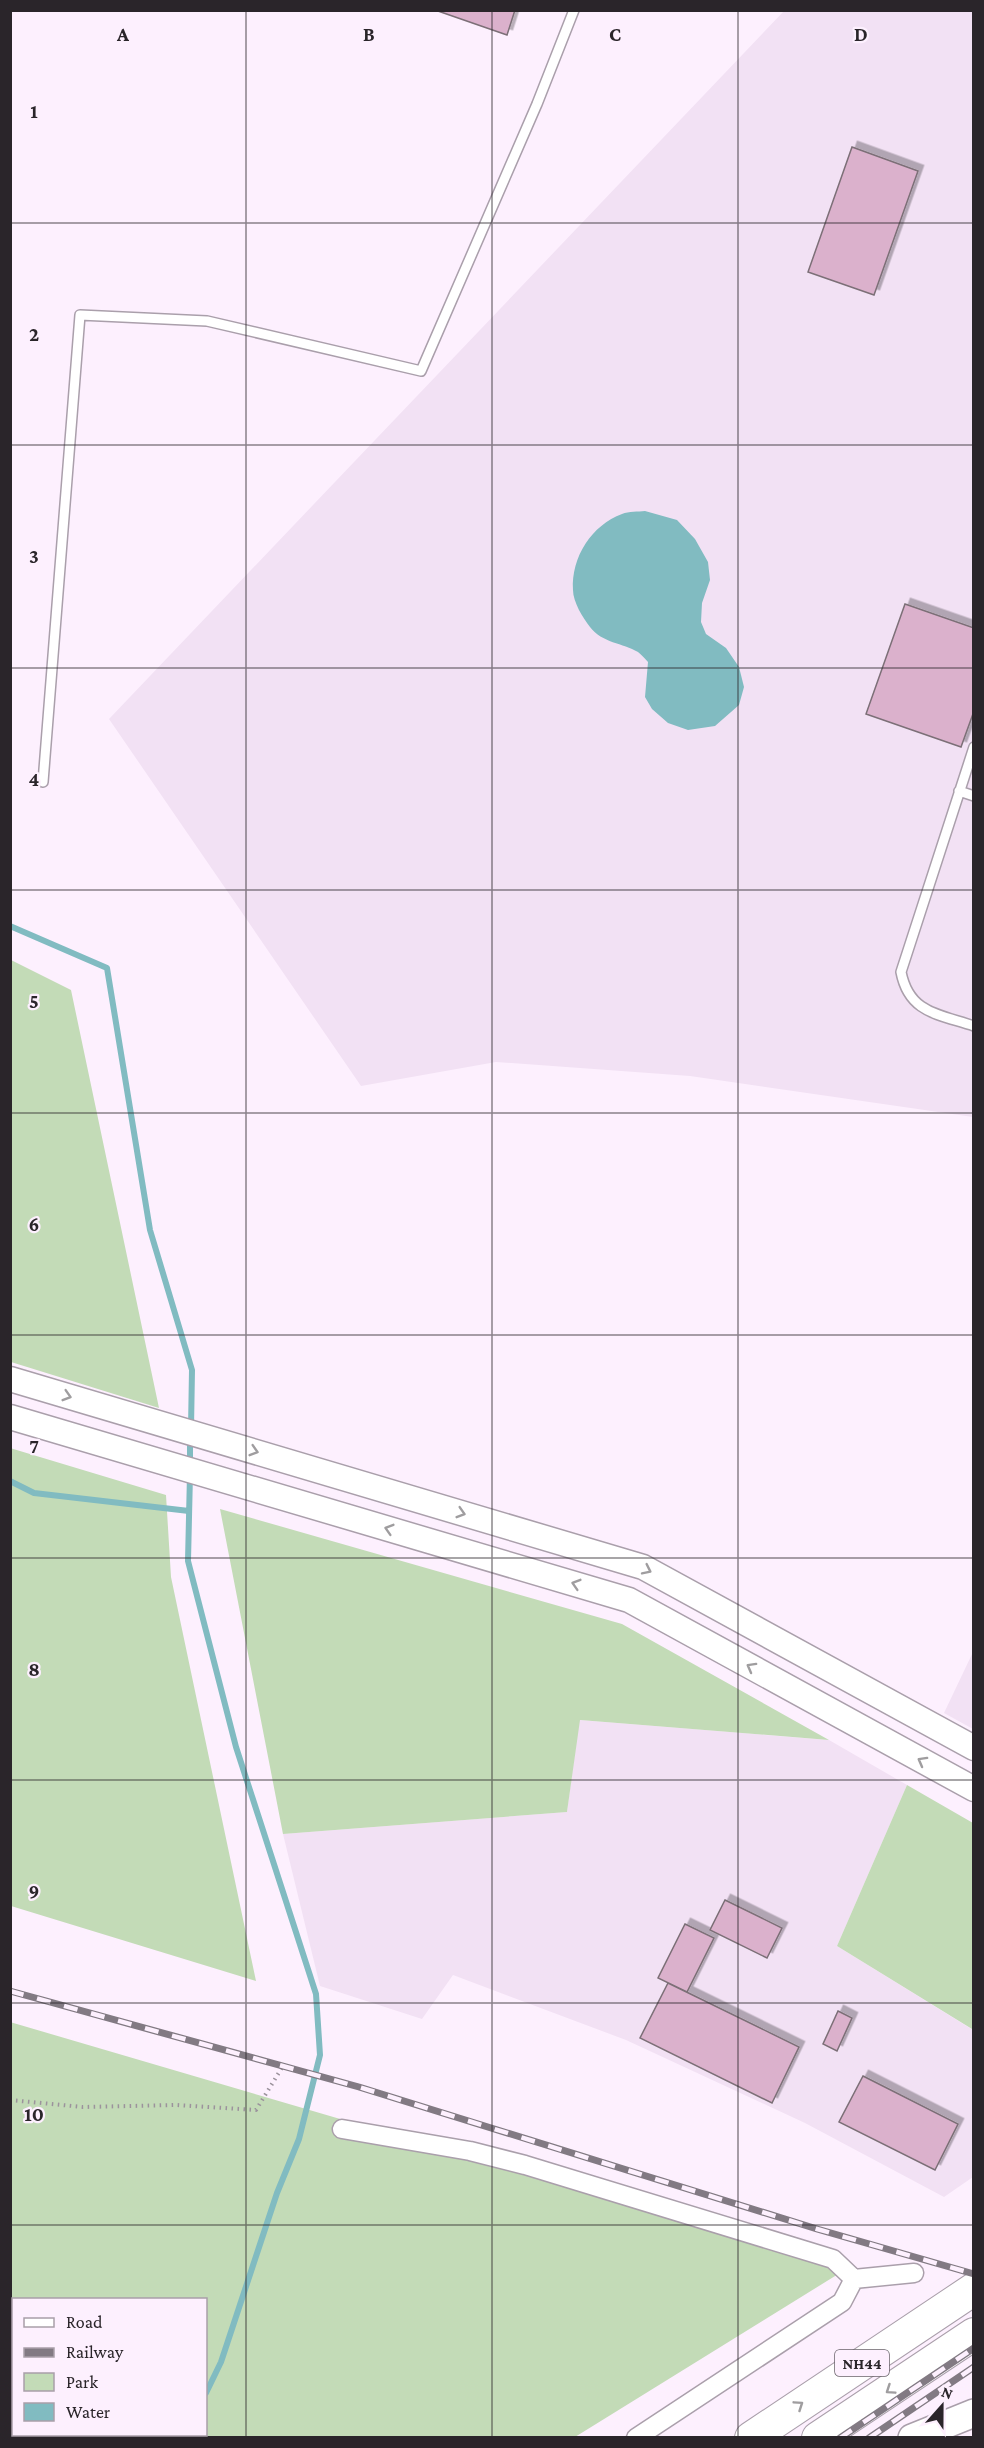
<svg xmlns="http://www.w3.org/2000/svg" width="984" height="2448" font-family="'Crimson Pro',serif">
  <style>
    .built { fill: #f2e1f4 }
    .green { fill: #c3dbb7; fill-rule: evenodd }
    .water { fill: #81bbc1 }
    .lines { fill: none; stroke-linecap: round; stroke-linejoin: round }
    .stream { stroke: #81bbc1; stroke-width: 6 }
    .building { fill: #dbb1cc; stroke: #7c6f77; stroke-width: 1.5; filter: url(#shadow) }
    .service-casing { stroke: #aa9fab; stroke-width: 12 }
    .minor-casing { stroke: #aa9fab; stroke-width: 21 }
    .tertiary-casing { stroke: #aa9fab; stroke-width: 27 }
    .secondary-casing { stroke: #aa9fab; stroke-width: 30 }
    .trunk-casing { stroke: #aa9fab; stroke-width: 34 }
    .path { stroke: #9b929c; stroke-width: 4; stroke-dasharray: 1.5 4.5; stroke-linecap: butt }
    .service { stroke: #fff; stroke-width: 9 }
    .minor { stroke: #fff; stroke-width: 18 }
    .tertiary { stroke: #fff; stroke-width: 24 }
    .secondary { stroke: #fff; stroke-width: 27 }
    .trunk { stroke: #fff; stroke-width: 32 }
    .rail-casing { stroke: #827a83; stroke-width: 7 }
    .rail { stroke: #fdf0fe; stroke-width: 4.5; stroke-dasharray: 14; stroke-linecap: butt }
    .oneway { stroke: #9f9d9f }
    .grid { fill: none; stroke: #2a252a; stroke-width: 1.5; stroke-opacity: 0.55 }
    .labels { text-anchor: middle; stroke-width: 4.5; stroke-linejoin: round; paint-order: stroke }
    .shield { fill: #fdf0fe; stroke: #69626a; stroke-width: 1.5 }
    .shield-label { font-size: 16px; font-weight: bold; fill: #2a252a }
    .grid-label { font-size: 20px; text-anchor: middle; font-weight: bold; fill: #2a252a; stroke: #fdf0fe; stroke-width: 4.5; stroke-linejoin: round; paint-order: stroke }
  </style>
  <defs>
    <filter id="shadow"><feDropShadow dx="5.5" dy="-5.5" stdDeviation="0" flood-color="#0004"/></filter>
  </defs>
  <rect width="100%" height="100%" fill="#fdf0fe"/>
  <path class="built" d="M784 11H973V1117L690 1076 496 1062 361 1086 109 719Z
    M973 1652V1729L944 1713Z
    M579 1720 829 1740 907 1785 837 1946 973 2030V2177L944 2197 805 2123 626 2040 453 1975 422 2019 320 1986 283 1834 567 1812Z"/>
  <path class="green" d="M11 960 71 990 159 1408 11 1362Z
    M10 1448 166 1495 171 1577 256 1981 11 1906Z
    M220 1509 622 1624 829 1740 580 1720 567 1812 283 1834Z
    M907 1785 973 1823 972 2029 837 1946Z
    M10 2022 848 2268 575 2437H11ZM14 2300H206V2434H14Z"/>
  <path class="water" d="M645 511 677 520 695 539 708 562 710 580 702 603 701 622 706 634 726 648 739 667 744 687 739 705 715 726 688 730 668 723 652 709 645 697 648 662C645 659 642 655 638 652 623 643 602 643 590 627 583 618 573 602 573 590 571 557 592 525 622 514 629 511 638 512 645 511Z"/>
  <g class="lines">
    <path class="stream" d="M10 926 107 968 150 1230 192 1370 191 1428
      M190 1464V1438
      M190 1474 188 1561 236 1747 316 1994 320 2055 299 2139 277 2193 221 2362 206 2393
      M10 1481 34 1493 189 1511
      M184 2438 185 2434"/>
  </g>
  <path class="building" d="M435 10H515L507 35Z
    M852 147 918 171 874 295 808 272Z
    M905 604 974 628V711L961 747 866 714Z
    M725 1900 782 1928 767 1958 710 1930Z
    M685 1924 714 1938 687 1992 658 1978Z
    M668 1983 799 2047 772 2103 640 2038Z
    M838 2011 852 2018 837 2051 823 2044Z
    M863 2076 958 2124 935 2170 839 2122Z"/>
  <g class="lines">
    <defs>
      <path id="service" d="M974 747 901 972C909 1013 938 1014 974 1026
        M43 782 80 315 207 321 421 371 537 104 574 10
        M959 791 974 796"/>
      <path id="minor" d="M342 2129 470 2151 525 2165 833 2259 854 2279 842 2302 636 2438
        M854 2279 914 2273"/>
      <path id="tertiary" d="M10 1379 643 1567 974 1748
        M10 1417 629 1600 974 1789"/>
      <path id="secondary" d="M912 2438 974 2413"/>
      <path id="trunk" d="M751 2438 974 2289
        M818 2438 974 2334"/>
    </defs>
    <use href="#service" class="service-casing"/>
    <use href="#minor" class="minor-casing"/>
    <use href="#tertiary" class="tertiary-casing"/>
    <use href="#secondary" class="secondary-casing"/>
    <use href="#trunk" class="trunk-casing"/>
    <path class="path" d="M10 2100 83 2107 177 2105 256 2110 283 2066"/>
    <use href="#service" class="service"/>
    <use href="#minor" class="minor"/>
    <use href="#tertiary" class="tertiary"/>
    <use href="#secondary" class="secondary"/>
    <use href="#trunk" class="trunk"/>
    <defs>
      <path id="rail" d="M10 1991 359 2087 817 2229 974 2274
        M840 2438 974 2348
        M869 2438 974 2367"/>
    </defs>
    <use href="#rail" class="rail-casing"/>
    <use href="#rail" class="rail"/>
  </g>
  <defs><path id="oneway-chevron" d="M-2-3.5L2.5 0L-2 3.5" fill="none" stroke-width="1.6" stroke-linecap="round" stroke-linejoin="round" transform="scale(1.5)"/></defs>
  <g class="oneway">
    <use href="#oneway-chevron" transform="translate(67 1396) rotate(17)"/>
    <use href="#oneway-chevron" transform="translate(254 1451) rotate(17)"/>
    <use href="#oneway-chevron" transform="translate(461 1513) rotate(17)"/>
    <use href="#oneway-chevron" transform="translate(389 1529) rotate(-163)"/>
    <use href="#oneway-chevron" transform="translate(647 1570) rotate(26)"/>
    <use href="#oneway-chevron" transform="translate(576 1584) rotate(-163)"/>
    <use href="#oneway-chevron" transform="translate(751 1667) rotate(-151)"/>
    <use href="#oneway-chevron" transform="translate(922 1761) rotate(-151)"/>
    <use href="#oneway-chevron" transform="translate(890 2390) rotate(146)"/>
    <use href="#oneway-chevron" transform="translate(799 2405) rotate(-34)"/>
  </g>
  <path class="grid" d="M246 10V2438M492 10V2438M738 10V2438M10 223H974M10 445H974M10 668H974M10 890H974M10 1113H974M10 1335H974M10 1558H974M10 1780H974M10 2003H974M10 2225H974"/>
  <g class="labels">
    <rect class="shield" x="835" y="2350" width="54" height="26" rx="4.5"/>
    <g class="shield-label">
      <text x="862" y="2369">NH44</text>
    </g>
  </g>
  <g class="grid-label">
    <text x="123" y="41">A</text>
    <text x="369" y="41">B</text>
    <text x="615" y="41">C</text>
    <text x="861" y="41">D</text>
    <text x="34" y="118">1</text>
    <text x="34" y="341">2</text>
    <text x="34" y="563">3</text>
    <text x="34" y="786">4</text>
    <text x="34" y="1008">5</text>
    <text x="34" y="1231">6</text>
    <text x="34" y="1453">7</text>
    <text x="34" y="1676">8</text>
    <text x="34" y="1898">9</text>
    <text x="34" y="2121">10</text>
  </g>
  <rect width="984" height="2448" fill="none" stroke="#2a252a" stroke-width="24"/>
  <rect x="12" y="2298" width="195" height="138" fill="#fdf0fe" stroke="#a99fa9" stroke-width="1.5"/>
  <rect x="24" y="2318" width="30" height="9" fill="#ffffff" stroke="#a99fa9" stroke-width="1.5"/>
  <text x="66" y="2328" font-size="18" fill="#2a252a">Road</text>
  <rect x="24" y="2348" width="30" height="9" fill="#827a83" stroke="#a99fa9" stroke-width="1.5"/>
  <text x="66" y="2358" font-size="18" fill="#2a252a">Railway</text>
  <rect x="24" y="2373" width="30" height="18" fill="#c3dbb7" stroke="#a99fa9" stroke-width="1.5"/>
  <text x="66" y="2388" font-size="18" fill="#2a252a">Park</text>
  <rect x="24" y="2403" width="30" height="18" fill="#81bbc1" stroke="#a99fa9" stroke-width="1.5"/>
  <text x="66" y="2418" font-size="18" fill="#2a252a">Water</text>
  <g transform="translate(942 2406) rotate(21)" stroke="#fdf0fe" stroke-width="4.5" paint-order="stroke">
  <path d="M0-4.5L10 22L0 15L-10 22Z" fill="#2a252a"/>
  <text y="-9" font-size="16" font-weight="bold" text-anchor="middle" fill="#2a252a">N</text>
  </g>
</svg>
